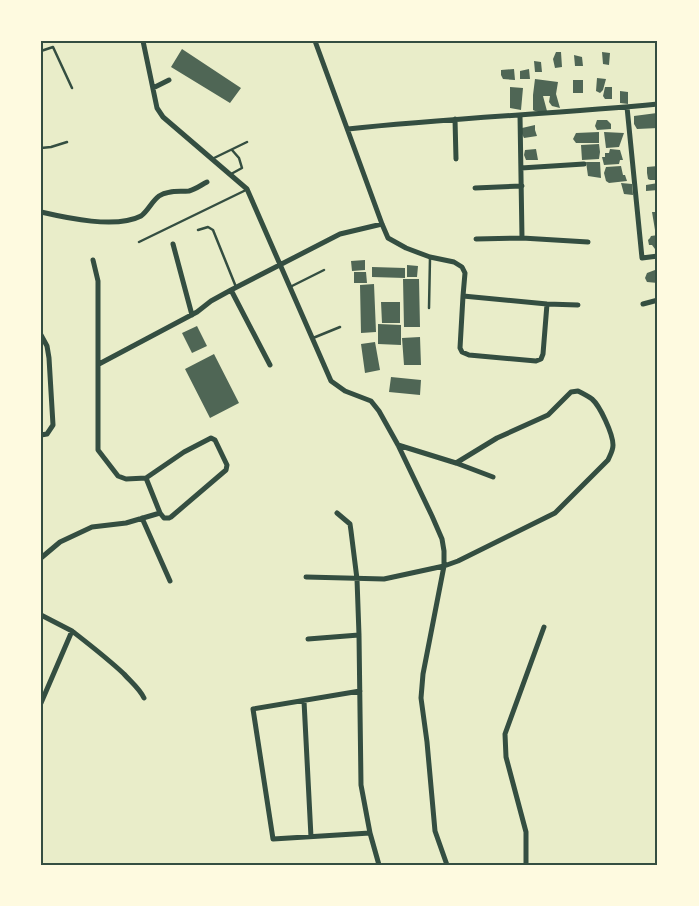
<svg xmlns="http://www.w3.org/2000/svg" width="699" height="906" font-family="'PT Sans',sans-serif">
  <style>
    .building { fill: #4f6655 }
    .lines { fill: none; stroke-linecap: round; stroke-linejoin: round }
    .service { stroke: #344e41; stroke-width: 2.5 }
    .minor { stroke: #344e41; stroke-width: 5 }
    .neatline { fill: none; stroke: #344e41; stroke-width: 2 }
  </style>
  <rect width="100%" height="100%" fill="#e9edc9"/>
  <path class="building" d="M182 49 241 88 230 103 171 67Z
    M556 52H561L562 67 555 68 553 59Z
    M602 52 610 53 609 65 603 64Z
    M574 55 582 57 583 66H575Z
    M534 61 541 62 542 72H535Z
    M514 69 515 80 503 79 501 75V70Z
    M529 69 530 79H520V71Z
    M597 78 606 79 603 90 600 93 596 91Z
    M535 79 558 82 556 94 560 108 552 106 549 102 550 96H543L547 111H535L533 110V95Z
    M573 80H583V93H573Z
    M510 87 523 88 521 110 510 108Z
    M605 87H612V99H605L603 96Z
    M620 91 628 92V104L620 103Z
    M657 113 658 128 637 129 634 124V116Z
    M597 120H607L611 124V129L597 130 595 126Z
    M535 125V130L537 136 524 138 522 134V128Z
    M599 132V143H576L573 139 576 133Z
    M604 132 624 133 619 147 606 148Z
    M599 144 600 152 599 159 582 160 581 145Z
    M536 149 538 160H526L524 155 525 150Z
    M610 149 620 150 623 160H620L619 164 604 165 602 157H605V153H609Z
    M586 162H600L601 178 588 176Z
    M621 166 623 175H625L627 181 609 183 606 181 604 173 606 167Z
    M658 166V180H650L648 179 647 173V167Z
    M621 183 632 184 633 195 624 194Z
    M658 183V190L646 191V185Z
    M652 212H658V230H655Z
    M658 235V253L652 245H649L648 240 650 238 651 236Z
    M365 260V270L352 271 351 261Z
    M407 265 418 266 417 277H407Z
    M372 267 405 268V278L372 277Z
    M655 270 658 283 647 282 645 278 647 273Z
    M354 272H366L367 283H354Z
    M403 279H419L420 327H404Z
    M374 284 376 332 361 333 360 285Z
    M381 302H400V323H382Z
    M378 324 401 325V345L378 344Z
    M197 326 207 346 192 353 182 333Z
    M420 337 421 365H404L402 338Z
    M375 342 380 370 365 373 361 344Z
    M214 354 239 403 210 418 185 369Z
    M391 377 421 380 420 395 389 392Z"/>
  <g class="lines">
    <path class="service" d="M41 51 53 47 72 88
      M41 148 51 147 67 142
      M212 159 247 142
      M231 174 242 168 239 158 232 150
      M198 230 208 227 213 230 236 287
      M139 242 246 190
      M290 287 324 270
      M429 308 430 258
      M313 338 340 327"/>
    <path class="minor" d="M143 41 157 108 163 117 247 189 331 381 345 391 371 401 379 411 398 445 432 516 442 539 444 551V566L423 674 421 698 427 742 435 831 447 865
      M315 41 382 224 388 238 406 248 430 257 454 262 462 267 465 273 463 296 460 348 462 352 469 355 536 361 541 359 543 354 547 304
      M153 88 169 80
      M627 107 642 258 658 256
      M520 115 522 238
      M455 119 456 159
      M348 129C451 118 554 114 658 104
      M521 168 584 164
      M475 188 522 186
      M41 212C67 218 116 229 141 216 148 211 152 201 159 196 168 190 179 192 189 191 196 189 201 185 207 182
      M476 239 522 238 588 242
      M173 244 192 315
      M93 260 98 281V450L118 476 126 479 146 478 160 513 164 518H169L171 517 226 470 227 465 215 440 211 438 184 452 146 478
      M231 290 270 365
      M463 296 547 304 578 305
      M643 304 658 300
      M41 335 47 346 49 358 53 425 47 434 41 435
      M99 364 197 312 211 301 231 290 340 234 382 224
      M398 445 456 463 493 477
      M337 513 350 524 351 531 357 579 359 635 361 785 370 833 379 865
      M142 518 170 581
      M41 558 60 542 92 527 126 523 160 513
      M306 577 384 579 444 566 458 561 555 513 608 460C610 455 613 451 613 445 613 434 600 406 592 399 588 396 582 393 578 391L571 392 548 415 497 438 456 463
      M41 615 72 631 41 703
      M72 631C90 645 107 658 124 674 131 682 139 688 144 698
      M308 639 359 635
      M360 691 253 709 273 839 370 833
      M304 701 311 837
      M526 865V832L506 757 505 734 544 627"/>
  </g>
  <rect width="699" height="906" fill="none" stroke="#fefae0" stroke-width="85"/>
  <rect x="42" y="42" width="614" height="822" class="neatline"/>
</svg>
